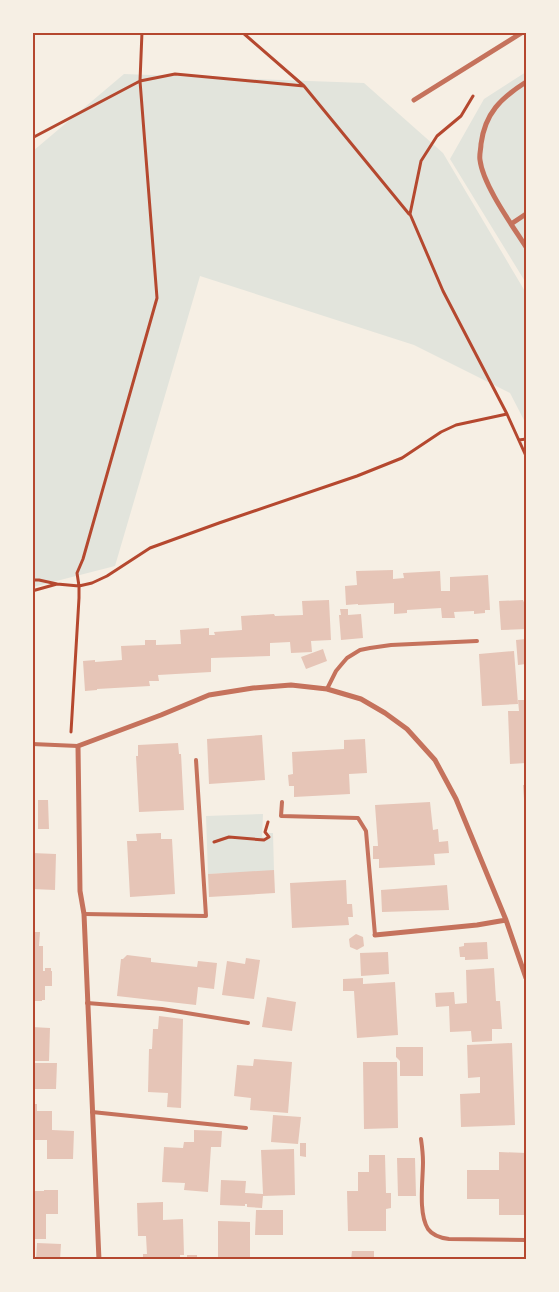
<svg xmlns="http://www.w3.org/2000/svg" width="559" height="1292" font-family="Barlow,sans-serif">
  <style>
    .green { fill: #e2e4dc }
    .building { fill: #e6c5b7 }
    .lines { fill: none; stroke-linecap: round; stroke-linejoin: round }
    .path { stroke: #b5482f; stroke-width: 3 }
    .service { stroke: #c5725c; stroke-width: 4 }
    .minor { stroke: #c5725c; stroke-width: 5 }
    .neatline { fill: none; stroke: #b5482f; stroke-width: 2 }
  </style>
  <rect width="100%" height="100%" fill="#f6efe4"/>
  <path class="green" d="M526 72V283L450 159 484 99Z
    M124 74 364 83 443 153 526 293V424L510 393 414 345 200 276 115 566 33 587V151Z
    M263 814 262 837 266 838 269 833H273L274 871 208 874 206 816Z"/>
  <path class="building" d="M393 570V579L404 578 403 573 440 571 441 591H450V577L488 575 490 610H485V613L474 614V611L454 612 455 618H442L441 608 407 610V613L394 614V603L358 605V604L346 605 345 586 357 585 356 571Z
    M329 600 331 640 311 641 312 652 291 653 290 642 270 643V656L211 658V672L158 675 159 681H149L150 686 97 689V690L85 691 83 661 95 660V662L122 660 121 646 145 645V640H156V645L181 644 180 630 209 628V635H215L214 632 242 630 241 616 274 614 275 616 303 615 302 601Z
    M523 600 526 607V629L501 630 499 601Z
    M340 609H348V615L361 614 363 638 341 640 339 615H341Z
    M526 639V664L518 665 516 640Z
    M323 649 327 661 306 669 301 657Z
    M514 651 518 704 482 706 479 654Z
    M518 700H526V763L510 764 508 711H519Z
    M262 735 265 780 209 784 207 739Z
    M365 739 367 773 349 774 350 794 294 797V786H289L288 775 293 774 292 752 344 749V740Z
    M178 743 179 754H181L184 810 139 812 136 756H138V745Z
    M523 785H526V813H525Z
    M38 800H48L49 829H38Z
    M430 802 433 830 438 829 439 842 448 841 449 853 434 854 435 865 379 868V859H373V846H378L375 805Z
    M161 833V839H172L175 894 130 897 127 841H137L136 834Z
    M32 853 56 854 55 890 32 889Z
    M274 870 275 893 209 897 208 874Z
    M346 880 347 904H352L353 917H348L349 925 292 928 290 883Z
    M447 885 449 910 382 912 381 890Z
    M32 932H40L39 946H43V971H45V968H51V971H52V986H45V1000H42V1001H32Z
    M356 934 363 937 364 946 357 950 350 947 349 939Z
    M487 942 488 959 465 960V957H460L459 947 464 946V943Z
    M388 952 389 974 361 976 360 953Z
    M127 955 151 958V962L197 967 198 961 217 963 214 989 198 987 196 1005 117 996 121 959H123Z
    M246 958 260 960 254 999 222 995 227 961 245 964Z
    M494 968 496 1001H500L502 1029H492V1041L472 1042 471 1031 450 1032 449 1006 436 1007 435 993 454 992 455 1004 467 1003 466 970Z
    M363 978V984L395 982 398 1035 357 1038 354 991H343V979Z
    M267 997 296 1002 292 1031 262 1027Z
    M159 1016 183 1019 181 1108 167 1107 168 1093 148 1092 149 1049H152L153 1029H158Z
    M32 1027 50 1028 49 1061H32Z
    M512 1043 515 1125 461 1127 460 1094 480 1093V1077L468 1078 467 1045Z
    M396 1047H423V1076H400V1061L396 1057Z
    M254 1059 292 1062 288 1113 250 1110 251 1098 234 1096 237 1065 253 1066Z
    M363 1062H397L398 1128 364 1129Z
    M35 1063H57L56 1089H35Z
    M32 1104H37V1111H52V1130L74 1131 73 1159H47V1140H32Z
    M273 1115 301 1117 298 1144 271 1142Z
    M194 1130 222 1131 221 1147H211L208 1192 184 1190 185 1183 162 1182 164 1147 183 1148 184 1142H194Z
    M300 1143H306V1157L300 1156Z
    M294 1149 295 1195 263 1196 262 1208 247 1207V1204H245V1206L220 1205 221 1180 246 1181 245 1193 263 1194 261 1150Z
    M499 1152 526 1153V1215H499V1199H467V1170H499Z
    M369 1155H385L386 1193H391V1208L386 1209V1231H348L347 1191H358V1172H369Z
    M397 1158H415L416 1196H398Z
    M44 1190H58V1214H46V1239H32V1191H44Z
    M163 1202V1220L183 1219 184 1255H180V1260H143V1254H147L146 1236H138L137 1203Z
    M256 1210H283V1235H255Z
    M218 1221 250 1222V1260H218Z
    M37 1243 61 1244 60 1260H36Z
    M352 1251H374V1260H351Z
    M187 1255H197V1260H187Z"/>
  <g class="lines">
    <path class="path" d="M242 32 304 86 409 214
      M473 96 461 116 437 136 421 161 410 214 443 291 507 414 526 456
      M32 138 140 81 175 74 304 86
      M519 440 526 439
      M32 580H39L57 584
      M32 591 57 584 79 586 92 583 107 576 150 548 219 523 357 476 402 458 441 432 456 425 507 414
      M71 732 79 598V586L77 573 83 559 157 298 140 81 142 32
      M214 842 229 837 264 840 269 837 265 832 268 822"/>
    <path class="service" d="M327 689 336 671 341 665 347 658 360 650 370 648 391 645 477 641
      M32 744 78 746
      M282 802 281 816 358 818 366 831 375 935
      M84 914 206 916 196 760
      M87 1003 162 1009 248 1023
      M92 1112 246 1128
      M421 1139C422 1146 423 1154 423 1162 423 1181 418 1213 428 1229 433 1236 441 1238 449 1239L526 1240"/>
    <path class="minor" d="M526 82C501 98 485 113 481 144 481 149 479 155 480 160 483 185 512 225 526 247
      M414 100 523 32
      M511 224 526 214
      M375 935 477 925 506 920
      M99 1260 84 914 80 891 78 746 161 715 209 695 253 688 291 685 327 689 361 699 385 713 407 729 435 760 456 799 506 920 526 978"/>
  </g>
  <rect width="559" height="1292" fill="none" stroke="#f6efe4" stroke-width="68"/>
  <rect x="34" y="34" width="491" height="1224" class="neatline"/>
</svg>
